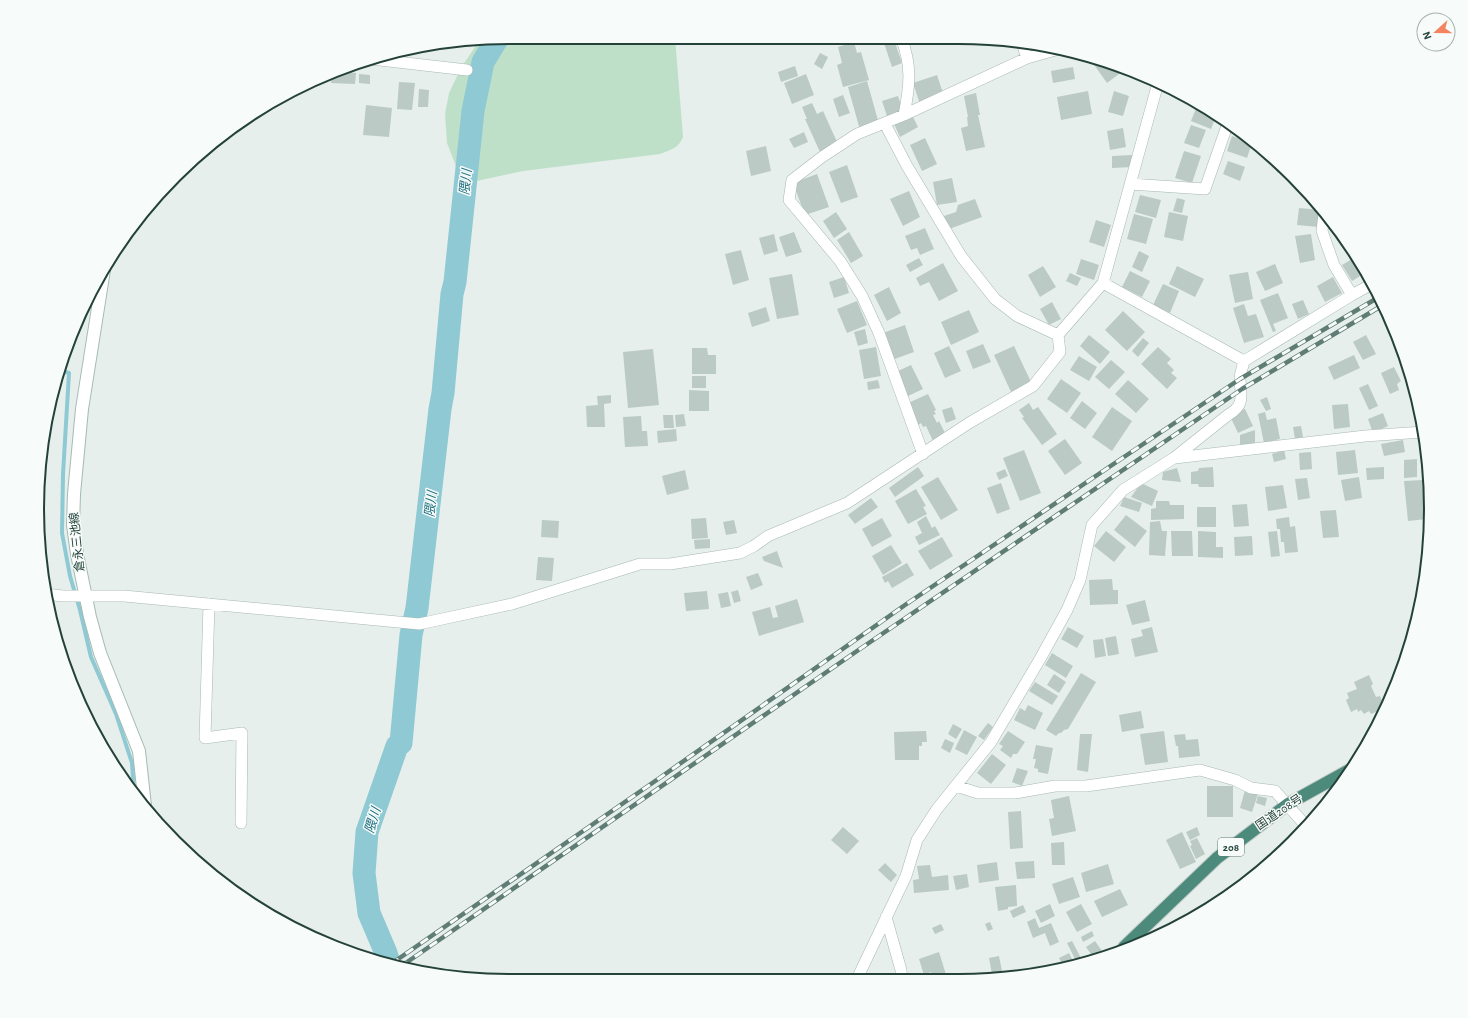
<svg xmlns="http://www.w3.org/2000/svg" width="1468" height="1018" font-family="'Alegreya Sans','Noto Sans JP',sans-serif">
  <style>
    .green { fill: #bfe0c8 }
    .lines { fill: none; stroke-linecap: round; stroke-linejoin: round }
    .stream { stroke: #8ec9d4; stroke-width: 4 }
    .river { stroke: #8ec9d4; stroke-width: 23 }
    .building { fill: #bbcac4 }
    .minor-casing { stroke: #a8b8b2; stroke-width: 12 }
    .secondary-casing { stroke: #a4bbb3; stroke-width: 14 }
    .trunk-casing { stroke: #c2cac8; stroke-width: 14 }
    .minor { stroke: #fff; stroke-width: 11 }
    .secondary { stroke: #fff; stroke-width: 12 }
    .trunk { stroke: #4c8a7c; stroke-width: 12 }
    .rail-casing { stroke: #5f7d75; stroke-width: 4.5 }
    .rail { stroke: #f7fbf9; stroke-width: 3; stroke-dasharray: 9; stroke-linecap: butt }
    .labels { text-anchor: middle; stroke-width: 3; stroke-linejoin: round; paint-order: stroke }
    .shield { fill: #f7fbf9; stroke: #637a73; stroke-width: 1 }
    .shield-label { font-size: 11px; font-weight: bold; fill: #24423a }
    .street-label { font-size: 12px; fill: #24423a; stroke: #f7fbf9 }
    .water-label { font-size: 13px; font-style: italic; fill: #1c6f80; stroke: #f7fbf9 }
    .rim { fill: none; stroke: #24423a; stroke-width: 2 }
  </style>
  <rect width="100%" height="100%" fill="#e6efeb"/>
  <path class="green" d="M509 37H675L683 137C679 148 670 150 660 154L523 171 463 184 447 143 445 114 449 93 461 68 479 41Z"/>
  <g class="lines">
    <path class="stream" d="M62 371 69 373 63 474 62 533 70 576 80 610 91 657 116 714 132 763 134 793"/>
    <path class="river" d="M389 963 386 953 369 913 364 873 367 832 397 746 401 743 411 635 417 608 440 409 443 393 452 294 455 282 473 111 483 62 497 39"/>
  </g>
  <path class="building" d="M739 37H752L741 41Z
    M882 37H893L902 63 892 67Z
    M854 42 857 53 861 52 869 80 843 87 837 65 842 63 838 47Z
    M1027 44 1045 45V46L1029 50Z
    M820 53 828 57 822 69 814 64Z
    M1090 59 1123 71 1107 83Z
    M795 66 798 76 781 82 778 72Z
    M1073 67 1075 79 1053 83 1051 71Z
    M338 71 356 73 355 84 331 83 332 74Z
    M359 74 370 75V84L359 83Z
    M806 74 814 95 792 104 784 83Z
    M937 75 944 96 920 104 913 83Z
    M867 81 879 124 860 130 848 87Z
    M399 82 415 83 412 110 397 109Z
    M419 89 429 90 428 107H418Z
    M1088 91 1092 114 1061 120 1057 97Z
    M1114 91 1129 96 1123 116 1108 112Z
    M976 93 980 115H978L985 147 966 151 961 128 968 126 967 117H968L964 96Z
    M843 95 850 113 839 117 833 99Z
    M898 96 904 114 888 119 882 101Z
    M812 103 817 114 823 111 838 144 820 152 805 119H807L802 107Z
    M366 105 392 108 389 137 363 135Z
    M1197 106 1216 116 1211 129 1191 121Z
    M912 115 918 127 900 137 894 124Z
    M1191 125 1206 130 1199 148 1184 143Z
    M1123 128 1126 147 1110 150 1107 131Z
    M804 132 808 142 794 148 789 139Z
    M1232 136 1252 143 1247 158 1227 151Z
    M925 138 937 164 922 171 910 145Z
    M766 146 771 171 751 176 746 151Z
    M1184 151 1201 156 1192 183 1175 178Z
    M1266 152 1285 168 1278 173 1263 153Z
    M1132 155 1133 167 1112 168V156Z
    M1228 161 1245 167 1240 181 1223 174Z
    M847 165 858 197 841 203 829 172Z
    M817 174 829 207 805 215 793 183Z
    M952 178 957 202 937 205 933 182Z
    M909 191 920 217 903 226 890 199Z
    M1140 195 1161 200 1156 218 1135 212Z
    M1177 198 1185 200 1182 213 1173 211Z
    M975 199 982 217 949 229 944 216 956 212 958 205Z
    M1299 208 1320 210 1319 227 1297 225Z
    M836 212 847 229 834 238 823 221Z
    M1169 212 1188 216 1183 241 1164 237Z
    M1134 214 1153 219 1146 244 1127 239Z
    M1096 220 1111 225 1104 247 1089 242Z
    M925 228 934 249 920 255 917 248 911 250 905 236Z
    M794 232 802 252 786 257 779 237Z
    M849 232 863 256 851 263 837 240Z
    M1340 233 1352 247 1355 253 1349 256Z
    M774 234 778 251 764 255 759 238Z
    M1311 234 1315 260 1300 263 1295 236Z
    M741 250 749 280 733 285 725 254Z
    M1139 251 1149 256 1142 272 1132 267Z
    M1357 256 1365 273 1352 281 1342 265Z
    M919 258 923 265 910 272 906 265Z
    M1081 259 1099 265 1094 280 1076 274Z
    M943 263 958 291 939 301 929 282 920 286 916 278Z
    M1275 264 1283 283 1265 291 1256 272Z
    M1043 266 1056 287 1040 297 1028 275Z
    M1177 266 1204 279 1195 297 1169 284Z
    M1130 271 1150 281 1142 297 1122 287Z
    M1248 272 1253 299 1235 303 1229 275Z
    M1070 273 1081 278 1077 286 1066 281Z
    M792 274 799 315 777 319 769 278Z
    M844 277 849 293 834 298 829 282Z
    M1333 277 1342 293 1325 302 1317 286Z
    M1163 284 1179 291 1170 313 1153 305Z
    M889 287 901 313 887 321 874 295Z
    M1278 293 1288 318 1273 324 1276 331 1273 332 1260 300Z
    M1303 300 1309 314 1298 319 1292 304Z
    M857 301 867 325 847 333 837 309Z
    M1052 302 1061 319 1049 325 1040 309Z
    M1244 304 1248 316 1256 314 1264 337 1244 343 1233 308Z
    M766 307 770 321 752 327 748 313Z
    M969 310 979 332 951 345 941 322Z
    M1123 311 1145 332 1127 351 1105 330Z
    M905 325 914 352 892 360 883 333Z
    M865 329 868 343 858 346 854 332Z
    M1089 335 1110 352 1100 364 1080 346Z
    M1366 335 1376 354 1363 360 1353 342Z
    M1143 338 1149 343 1138 357 1132 351Z
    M983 344 991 362 973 369 966 351Z
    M949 346 961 371 945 378 934 353Z
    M1014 346 1031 382 1011 392 994 355Z
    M876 347 881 376 864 379 859 350Z
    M1158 347 1171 359 1167 363 1174 370 1171 373 1177 378 1167 389 1141 364Z
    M692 348H707L708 355H716V374H692Z
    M653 349 659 405 628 408 623 352Z
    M1354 355 1360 368 1334 380 1328 367Z
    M1079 356 1097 367 1089 381 1070 370Z
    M1111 360 1125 372 1109 389 1095 377Z
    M911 365 923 389 908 396 896 372Z
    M1394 367 1401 381 1397 384 1399 390 1390 394 1381 373Z
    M692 376H706V388H692Z
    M1061 379 1081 393 1067 413 1047 399Z
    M878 380 880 388 868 390 867 382Z
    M1128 380 1149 399 1136 413 1115 394Z
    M1368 384 1378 406 1369 410 1359 388Z
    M689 390 709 391V411H689Z
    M928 394 936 410 934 411 936 414 933 415 937 423 939 421 947 437 934 443 926 426 923 427 921 423 917 426 906 404Z
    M611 395V403L604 404 605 427H587L586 406 598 405 597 396Z
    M1267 397 1271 409 1266 411 1260 400Z
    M1082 401 1097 413 1085 429 1070 418Z
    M1029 403 1033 410 1038 407 1057 434 1042 445 1022 418 1024 417 1019 410Z
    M1348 404 1350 427 1334 429 1332 405Z
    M952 407 956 419 946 423 942 410Z
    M1112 407 1132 421 1112 451 1092 437Z
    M1245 409 1253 426 1238 433 1230 416Z
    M1265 412 1267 420 1276 418 1280 439 1264 443 1258 414Z
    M1383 413 1388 426 1373 433 1368 419Z
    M684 414 686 426 676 427 675 415Z
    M663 415H673L674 428H664Z
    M641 416 642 431H647L648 446 625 447 623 417Z
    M1301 426 1303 437 1295 439 1293 427Z
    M676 429 677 441 658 443 657 431Z
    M1255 430V446L1240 447V435Z
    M1065 439 1082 463 1065 475 1048 451Z
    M1403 440 1405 452 1384 456 1381 444Z
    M1024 450 1041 493 1020 501 1003 458Z
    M1284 450 1286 459 1274 462 1272 454Z
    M1355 450 1358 473 1338 475 1336 452Z
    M1311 452 1312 469 1300 470 1299 453Z
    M1417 459V477L1404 478V460Z
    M918 467 924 476 895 497 889 488Z
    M1213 467 1214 487H1199L1198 484H1191V472L1198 471 1199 468Z
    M1384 467V479L1367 480 1366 468Z
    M1177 468 1181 482 1162 480 1163 472Z
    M1005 469 1008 476 999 480 996 473Z
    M685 470 689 489 667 495 662 476Z
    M938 477 958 510 941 520 921 487Z
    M1359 477 1362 498 1345 501 1341 480Z
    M1307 478 1310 498 1298 500 1295 479Z
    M1423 480 1427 519 1408 521 1404 481Z
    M1001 483 1010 509 997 514 987 488Z
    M1141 483 1158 491 1152 506 1131 497Z
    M1283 485 1287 508 1268 511 1265 487Z
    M916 489 926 506 923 507 927 514 908 524 895 501Z
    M1124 497 1142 503 1139 512 1120 506Z
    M871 498 878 507 855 524 848 515Z
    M1156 501H1169L1170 505H1184V519L1151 520V509L1156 508Z
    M1247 504 1249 526 1234 527 1232 505Z
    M1197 507H1216V527H1197Z
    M1336 510 1339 537 1323 538 1320 511Z
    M1126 515 1147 531 1135 547 1114 530Z
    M926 516 932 528 935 526 940 535 919 545 915 537 922 533 917 522Z
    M1289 517 1290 527 1295 526 1298 552 1285 553 1284 542H1281L1280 529H1277L1276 519Z
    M706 518 708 538 692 539 691 519Z
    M882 518 892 536 872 547 862 529Z
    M542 520 559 521 558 538 541 537Z
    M734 520 737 533 726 535 723 522Z
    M1160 521 1162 531H1167L1165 556 1149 555 1150 522Z
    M1106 531 1126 547 1114 562 1094 546Z
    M1171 531H1192L1193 556H1172Z
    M1198 531 1216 532V547H1223V558L1198 557Z
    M1277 531 1280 556 1271 557 1268 532Z
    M1252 536 1253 555 1235 556 1234 537Z
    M942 537 953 556 930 570 918 551Z
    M710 539V548L695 549 694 540Z
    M1428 539 1426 556 1422 540Z
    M891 545 902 563 883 575 872 556Z
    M777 551 783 568 764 561 762 557Z
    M538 557 554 558 552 581 536 580Z
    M907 563 914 575 892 588 888 581 885 583 882 577Z
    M758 573 763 585 751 590 746 577Z
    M1112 579 1113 590H1118V604L1090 605 1089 580Z
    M738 590 741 601 734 603 731 592Z
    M707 591 709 609 686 611 684 593Z
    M728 592 731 606 721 608 718 594Z
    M797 599 804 622 759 636 752 612 770 607 773 618 778 617 775 606Z
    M1145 600 1150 621 1132 625 1126 605Z
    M1068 627 1084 636 1077 648 1061 639Z
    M1152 627 1158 652 1135 657 1131 639 1143 636 1141 630Z
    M1116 636 1119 654 1108 656 1105 638Z
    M1103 639 1106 656 1095 658 1093 640Z
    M1052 653 1073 666 1066 678 1045 665Z
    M1081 673 1096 682 1068 729 1064 730 1061 733H1059L1056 736 1046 730Z
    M1054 674 1066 682 1059 693 1047 685Z
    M1369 675 1373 684 1371 686 1376 697 1380 696 1385 708 1371 714 1369 711 1364 714 1361 710 1358 712 1357 709 1351 712 1346 700 1349 698 1347 693 1357 689 1354 682Z
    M1035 682 1058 696 1052 705 1029 691Z
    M1028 705 1043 713 1035 730 1014 720 1020 708 1025 711Z
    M1141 711 1144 728 1122 732 1119 715Z
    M988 723 993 727 984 740 978 736Z
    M953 724 962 729 956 739 948 734Z
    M964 730 977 737 967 755 955 749Z
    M926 731 927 742H922V746H919V760H895L894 732Z
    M1008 731 1025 742 1017 754H1013L1011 758 1000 750 1003 746 999 744Z
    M1164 731 1168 762 1145 765 1140 734Z
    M1080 734H1092L1088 772 1077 770Z
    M1185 734 1186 740 1198 739 1200 756 1179 758 1178 746H1176L1174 735Z
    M945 739 954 743 950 753 941 748Z
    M1036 745 1053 748 1048 774 1038 772V769L1034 768 1036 759H1033Z
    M992 754 1006 765 991 784 977 773Z
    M1017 768 1028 771 1022 786 1012 782Z
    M1207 786H1233V817H1207Z
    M1245 790 1258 794 1252 812 1240 808Z
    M1069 796 1076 831 1052 836 1049 819 1054 818 1051 800Z
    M1258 796 1267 798 1265 806 1256 803Z
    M1021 811 1023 848 1010 849 1008 812Z
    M843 827 859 841 847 854 831 840Z
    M1197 827 1200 835 1190 840 1186 832Z
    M1182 832 1196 862 1180 869 1166 840Z
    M1197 838 1205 854 1196 859 1190 846 1192 845 1190 841Z
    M1064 842 1065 865H1052L1051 843Z
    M1034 861 1035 878 1017 879 1015 862Z
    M997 862 999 880 979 883 977 865Z
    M885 863 897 875 891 882 878 870Z
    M1108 864 1114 884 1086 892 1081 873Z
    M930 865 932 877 948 875 949 890 914 893 913 880 919 879 917 866Z
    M967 874 969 887 956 890 953 876Z
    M1073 877 1080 897 1059 904 1052 884Z
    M1016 885 1017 906 1008 907V909L998 911 995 887Z
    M1120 889 1128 905 1102 917 1094 901Z
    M1050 904 1055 916 1041 923 1035 911Z
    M1081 904 1092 924 1077 932 1066 912Z
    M1023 905 1026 912 1013 918 1010 911Z
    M1035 918 1039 928 1051 923 1059 942 1050 946 1045 933 1033 938 1027 922Z
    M990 922 993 929 988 931 985 924Z
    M941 924 944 930 935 934 932 928Z
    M1092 931 1094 936 1083 942 1081 937Z
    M1072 941 1081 958 1076 961 1067 943Z
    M1095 941 1102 951 1093 957 1086 947Z
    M939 952 948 981H934L931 972 924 975 919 959Z
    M1069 953 1074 963 1064 968 1059 958Z
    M999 956 1002 971 992 974 989 958Z
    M923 975 925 981H917L916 978Z"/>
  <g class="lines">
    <defs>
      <path id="minor" d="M901 37C912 66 910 85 904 115
        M1022 43 1027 58
        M371 59 467 70
        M885 124 907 166 961 256 995 299 1017 316 1058 335
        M1130 184 1205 189 1228 123
        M1324 213 1322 231 1334 265 1352 295
        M1103 283 1244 361
        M923 454 879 333 862 296 840 261 789 200 792 180 822 157 857 134 904 115 1027 58 1059 49
        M1175 458 1365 436 1423 432
        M45 594 63 596H124L419 624 512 604 640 564H670L740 553 754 546 768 536 847 503 969 423 1033 386 1060 352 1058 335 1103 283 1158 83
        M209 604 205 738 242 733 241 823
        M956 786 978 793H1015L1055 786H1086L1200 770 1235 780 1251 788 1275 791 1306 826
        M886 917 901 970 902 981
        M856 981 906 876 917 840 937 809 991 742 1040 659 1067 610 1080 580 1092 525 1123 490 1174 458 1228 415C1245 405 1241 397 1240 379 1240 373 1243 367 1244 361L1352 295 1372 284"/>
      <path id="secondary" d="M104 270 82 409 74 494 73 525 77 554 90 617 100 653 139 751 145 806"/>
      <path id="trunk" d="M1124 947 1217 858 1288 804 1353 768"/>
    </defs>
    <use href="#minor" class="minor-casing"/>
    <use href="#secondary" class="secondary-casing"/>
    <use href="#trunk" class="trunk-casing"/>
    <use href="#minor" class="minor"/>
    <use href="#secondary" class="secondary"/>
    <use href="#trunk" class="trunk"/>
    <defs>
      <path id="rail" d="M391 964 661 777 905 605 1118 461 1240 379 1379 297
        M400 967 857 651 1242 389 1383 305"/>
    </defs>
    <use href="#rail" class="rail-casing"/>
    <use href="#rail" class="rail"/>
  </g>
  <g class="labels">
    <rect class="shield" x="1218" y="838" width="26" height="18" rx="3"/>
    <g class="shield-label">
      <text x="1231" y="851">208</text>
    </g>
    <g class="street-label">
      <text transform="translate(77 542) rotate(-96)" y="4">倉永三池線</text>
      <text transform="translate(1279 812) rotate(-34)" y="4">国道208号</text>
    </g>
    <g class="water-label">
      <text transform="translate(465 182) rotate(-84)" y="5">隈川</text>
      <text transform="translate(430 504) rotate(-83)" y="5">隈川</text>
      <text transform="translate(372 820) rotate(-73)" y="5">隈川</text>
    </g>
  </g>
  <path d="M0 0H1468V1018H0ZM509 44H959A465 465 0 0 1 1424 509V509A465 465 0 0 1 959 974H509A465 465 0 0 1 44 509V509A465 465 0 0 1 509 44Z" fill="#f7fbf9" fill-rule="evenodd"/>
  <path class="rim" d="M509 44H959A465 465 0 0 1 1424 509V509A465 465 0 0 1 959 974H509A465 465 0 0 1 44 509V509A465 465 0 0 1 509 44Z"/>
  <g transform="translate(1436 32) rotate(249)"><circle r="19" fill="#f7fbf9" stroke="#a3b1ad"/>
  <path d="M0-3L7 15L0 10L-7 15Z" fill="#f4845f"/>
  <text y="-6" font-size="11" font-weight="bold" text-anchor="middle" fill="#24423a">N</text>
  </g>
</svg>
